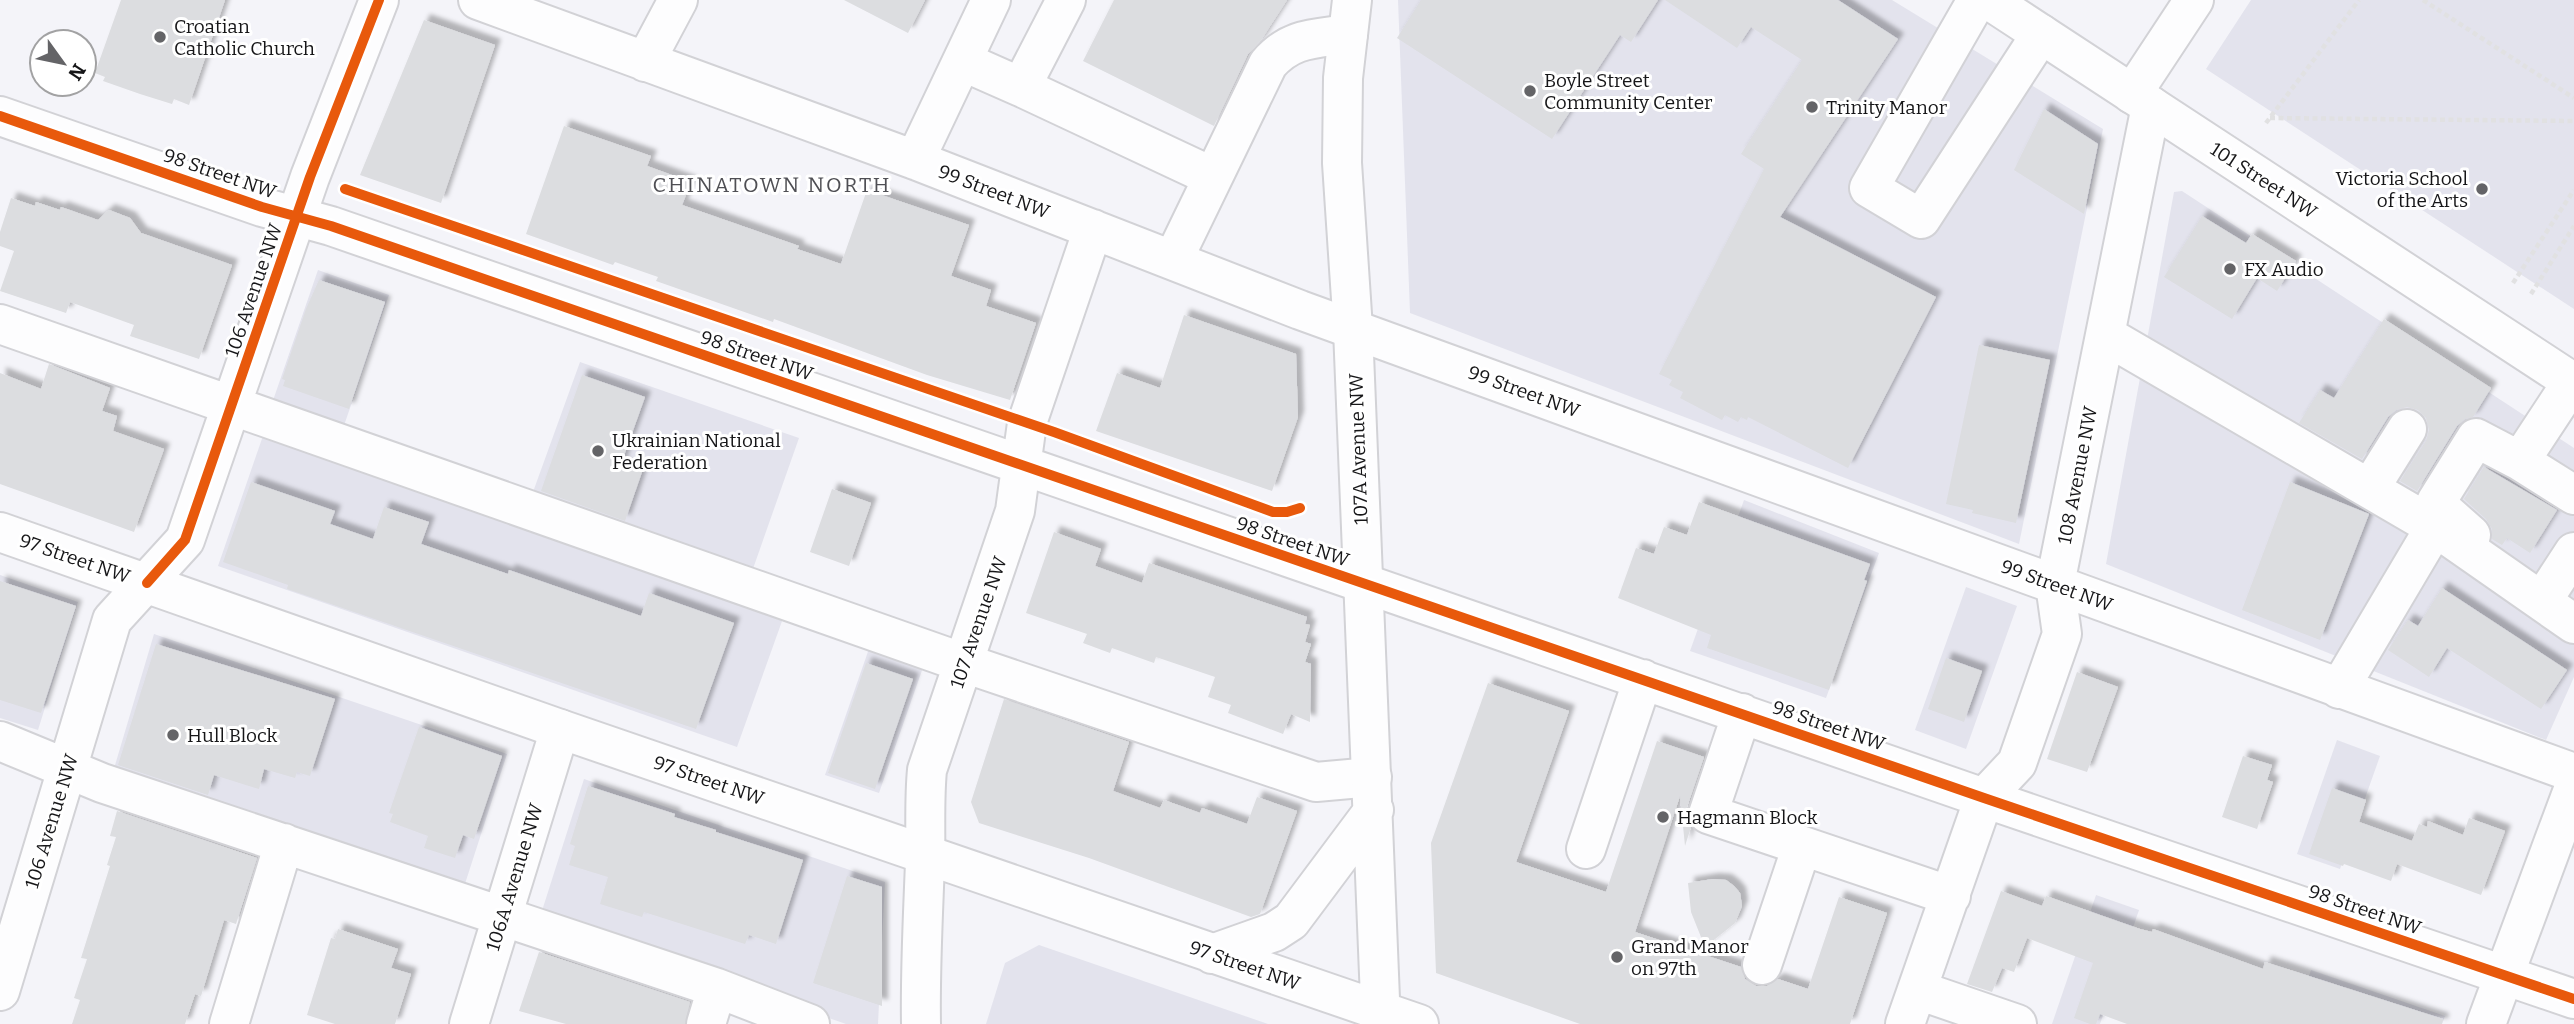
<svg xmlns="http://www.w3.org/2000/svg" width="2574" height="1024" font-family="Bitter,serif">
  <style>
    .built { fill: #e3e3ed }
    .building { fill: #dcdde0; filter: url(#shadow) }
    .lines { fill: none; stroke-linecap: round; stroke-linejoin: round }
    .minor-casing { stroke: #d2d2d6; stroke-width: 42 }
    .major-casing { stroke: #d2d2d6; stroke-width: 42 }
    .path { stroke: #e1e1e2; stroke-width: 4.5; stroke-dasharray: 5 3.5; stroke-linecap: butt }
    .minor { stroke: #fdfdfe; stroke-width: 38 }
    .major { stroke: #fdfdfe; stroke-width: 38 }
    .cycleway-casing { stroke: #fff; stroke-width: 15 }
    .cycleway { stroke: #e8590c; stroke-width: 10 }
    .poi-dot { fill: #646467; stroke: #fff; stroke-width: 2.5 }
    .labels { text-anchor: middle; stroke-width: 6; stroke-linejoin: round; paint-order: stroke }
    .poi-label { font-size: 19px; fill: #161618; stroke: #fff; text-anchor: start }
    .street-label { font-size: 19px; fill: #161618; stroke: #fff }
    .neighbourhood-label { font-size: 21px; letter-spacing: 2px; fill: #4f4f54; stroke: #fff }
  </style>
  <defs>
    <filter id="shadow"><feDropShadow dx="6" dy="-6" stdDeviation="2" flood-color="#0004"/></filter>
  </defs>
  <rect width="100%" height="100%" fill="#f4f4f9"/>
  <path class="built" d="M1398 0H1892L2103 129 2019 544 1410 313Z
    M2251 0H2574V309L2206 69Z
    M2182 191 2574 448V677L2546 740 2106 564 2174 192Z
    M318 270 389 295 340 437 269 412Z
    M580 362 799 438 749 580 529 503Z
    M265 430 786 610 737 747 218 566Z
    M1744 500 1879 553 1826 698 1690 651Z
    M0 575 78 602 38 730 0 718Z
    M1966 587 2017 606 1966 749 1915 730Z
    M154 634 507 754 462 893 110 782Z
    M872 640 926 659 879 793 825 775Z
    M2337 740 2380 756 2340 869 2297 854Z
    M584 779 885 882 878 1024H846L540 917Z
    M2096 895 2139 910 2100 1024H2052Z
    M1039 945 1268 1024H986L1005 963Z
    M2311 970 2445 1016 2442 1024H2292Z"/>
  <path class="building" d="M121 0H225L189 105 174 99 172 104 140 94 103 81 105 77 95 73Z
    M844 0H925L908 33Z
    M1114 0H1287L1261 40 1248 54 1214 126 1083 61Z
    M1421 0H1658L1631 42 1620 35 1552 139 1397 38Z
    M1665 0H1838L1898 39 1780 217 1936 297 1848 468 1748 417 1747 420 1741 417 1738 422 1725 415 1722 420 1680 398 1683 392 1669 385 1672 380 1659 374 1764 169 1741 154 1802 60 1751 27 1737 48Z
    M424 20 495 45 441 203 360 175Z
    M2044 109 2098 144 2084 214 2014 170Z
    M564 126 651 156 647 166 691 182 682 205 799 246 797 249 841 264 867 190 969 225 951 276 991 290 986 306 1036 323 1010 400 927 375 774 319 773 322 656 281 658 277 615 262 613 265 526 234Z
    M11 198 35 206 36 202 60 210 61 207 98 220 109 210 130 218 141 233 232 265 199 359 130 336 134 325 70 302 66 313 0 291 14 251 0 246V232Z
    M2202 216 2246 243 2252 234 2296 261 2277 291 2257 278 2232 319 2164 277Z
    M319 280 385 302 349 409 283 386 285 380 282 379 306 309Z
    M1184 315 1296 354 1298 417 1272 491 1096 431 1117 373 1160 388Z
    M2384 319 2491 388 2473 417 2465 419 2457 426 2417 491 2400 481 2426 441 2429 430 2426 418 2418 410 2407 407 2396 410 2388 417 2362 459 2299 423 2320 390 2334 398Z
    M1979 345 2050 360 2016 523 1972 513 1973 510 1946 504Z
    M49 364 110 388 102 411 117 416 113 431 164 449 134 532 0 484V373L41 389Z
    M582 375 645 397 621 464 642 472 625 521 541 491Z
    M2484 467 2557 510 2530 553 2507 538 2502 545 2492 539V529L2486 519 2464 499Z
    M251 482 335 511 330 524 373 539 384 507 429 522 421 544 508 574 509 570 641 616 649 593 734 623 696 729 287 589 288 585 223 562Z
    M2290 482 2369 514 2320 640 2242 610Z
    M832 489 871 503 849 566 810 552Z
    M1699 502 1870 564 1864 580 1867 581 1829 690 1707 648 1711 635 1618 598 1636 548 1654 554 1664 527 1687 535Z
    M1054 532 1101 549 1095 566 1142 583 1149 563 1307 617 1305 624 1310 625 1305 642 1311 644 1305 662 1311 664 1310 722 1291 714 1283 734 1228 713 1231 705 1208 697 1215 677 1156 657 1154 663 1112 648 1110 653 1083 643 1087 634 1026 613Z
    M0 581 76 606 41 713 0 700Z
    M2442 588 2567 670 2541 709 2447 648 2429 677 2388 650 2408 620 2418 626Z
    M156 644 335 699 310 776 297 772 295 778 264 769 259 789 214 775 208 795 118 765Z
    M1946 658 1982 671 1964 722 1928 709Z
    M866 663 913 679 875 789 828 773Z
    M2077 672 2118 687 2087 772 2047 759Z
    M1488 683 1569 711 1516 862 1606 892 1657 741 1704 757 1687 807V818L1691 827 1685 846 1680 796 1635 932 1741 967 1745 979 1756 986H1767L1778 979 1808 989 1839 897 1887 913 1850 1024H1580L1436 973 1431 843Z
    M1004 699 1129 742 1113 791 1160 808 1164 800 1200 813 1202 808 1247 824 1257 797 1297 811 1260 914 1251 917 1089 858 979 823 971 802Z
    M419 727 502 756 474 839 463 835 455 858 424 848 428 836 390 822 393 814 389 813Z
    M2243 756 2272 765 2267 780 2273 782 2257 829 2222 817Z
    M588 786 675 814 674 817 716 830V832L803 860 776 944 749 935 745 944 644 912 642 917 600 904 608 877 569 865 575 846 570 844Z
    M2332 788 2366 800 2359 822 2412 841 2419 824 2427 827 2428 821 2463 835 2469 818 2505 831 2481 895 2397 864 2391 881 2344 864 2343 866 2309 854Z
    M117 811 257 858 236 924 224 920 201 996 195 994 185 1024H72L80 1000 74 998 87 959 81 958 110 866 107 865 116 837 110 836Z
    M847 876 882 887V1006L813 983Z
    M1713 879 1726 880 1734 886 1740 893 1742 906 1735 923 1705 947 1691 912 1688 883Z
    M2001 891 2042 906 2046 896 2140 929 2152 932 2153 929 2263 969 2265 962 2443 1019 2442 1024H2127L2100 1014 2096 1024H2090L2074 1018 2093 963 2027 938 2014 972 2002 968 1992 992 1967 984Z
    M338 929 398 949 391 968 411 974 395 1024H335L307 1015 331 938 335 939Z
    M539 952 690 1002 685 1024H566L519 1011Z"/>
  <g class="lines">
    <defs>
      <path id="minor" d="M478 0 915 160 1300 310 2574 773
        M1066 0 1021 87 1213 177
        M1977 0 1869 188 1921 219 2041 34
        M962 61 1021 87
        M645 62 678 0
        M2132 94 2194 0
        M0 116 262 207 331 226 1984 798 2574 999
        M915 160 991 0
        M1173 260 1268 64C1291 37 1315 39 1348 34
        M0 324 964 663 1316 782 1372 777
        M2105 335 2435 527 2574 624
        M2572 382 2520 461 2574 495
        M2370 488 2407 429
        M2471 535 2445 512 2436 502 2476 438 2520 461
        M2542 601 2574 552
        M2339 689 2435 527
        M1742 713 1708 814 1951 896
        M0 741 102 783 717 988 810 1024
        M1586 849 1643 679
        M1762 965 1802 846
        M1918 990 2017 1024
        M0 991 112 620 185 540 310 177 379 0
        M229 1024 284 843
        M469 1024 560 729
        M706 1024 717 988
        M921 1024C920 970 923 916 925 862 926 831 924 801 927 770L1015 511 1027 423 1093 229
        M1905 1024 1984 798 2017 763 2062 634 2055 584 2151 106"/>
      <path id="major" d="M1352 0 1343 78 1342 163 1353 329 1381 1024
        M1989 0 2574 383
        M0 532 560 729 1419 1024
        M1212 954 1274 932 1291 921 1374 810
        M2486 1024 2574 787"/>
    </defs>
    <use href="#minor" class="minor-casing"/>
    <use href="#major" class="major-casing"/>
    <path class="path" d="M2423 0 2574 98
      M2270 118 2574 121
      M2266 123 2359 0
      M2513 283 2574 190
      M2531 294 2574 226"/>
    <use href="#minor" class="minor"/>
    <use href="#major" class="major"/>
    <defs>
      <path id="cycleway" d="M0 116 262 207 331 226 1984 798 2574 999
        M345 189 1054 432 1273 512H1287L1300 508
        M147 583 185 540 310 177 379 0"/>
    </defs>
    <use href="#cycleway" class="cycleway-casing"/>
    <use href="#cycleway" class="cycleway"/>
  </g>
  <g class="poi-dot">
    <circle cx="160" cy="37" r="7"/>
    <circle cx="1530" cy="91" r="7"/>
    <circle cx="1812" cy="107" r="7"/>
    <circle cx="2482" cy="189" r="7"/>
    <circle cx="2230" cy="269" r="7"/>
    <circle cx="598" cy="451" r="7"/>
    <circle cx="173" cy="735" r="7"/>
    <circle cx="1663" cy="817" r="7"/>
    <circle cx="1617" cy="957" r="7"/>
  </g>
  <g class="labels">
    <g class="poi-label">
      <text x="174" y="33">Croatian<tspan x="174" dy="22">Catholic Church</tspan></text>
      <text x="1544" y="87">Boyle Street<tspan x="1544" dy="22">Community Center</tspan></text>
      <text x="1826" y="114">Trinity Manor</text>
      <text x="2468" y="185" text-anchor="end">Victoria School<tspan x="2468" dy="22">of the Arts</tspan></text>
      <text x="2244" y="276">FX Audio</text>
      <text x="612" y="447">Ukrainian National<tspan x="612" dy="22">Federation</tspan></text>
      <text x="187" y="742">Hull Block</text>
      <text x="1677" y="824">Hagmann Block</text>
      <text x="1631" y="953">Grand Manor<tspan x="1631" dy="22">on 97th</tspan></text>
    </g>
    <g class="street-label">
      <text transform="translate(220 173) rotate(19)" y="7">98 Street NW</text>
      <text transform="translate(2264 180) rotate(33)" y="7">101 Street NW</text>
      <text transform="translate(994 191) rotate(21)" y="7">99 Street NW</text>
      <text transform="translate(253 290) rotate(-71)" y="7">106 Avenue NW</text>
      <text transform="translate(757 355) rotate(19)" y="7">98 Street NW</text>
      <text transform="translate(1524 391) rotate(20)" y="7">99 Street NW</text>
      <text transform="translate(1358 449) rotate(-92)" y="7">107A Avenue NW</text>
      <text transform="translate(2077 475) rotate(-79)" y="7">108 Avenue NW</text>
      <text transform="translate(1293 541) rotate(19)" y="7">98 Street NW</text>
      <text transform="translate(75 558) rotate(19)" y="7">97 Street NW</text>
      <text transform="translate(2057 585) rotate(20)" y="7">99 Street NW</text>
      <text transform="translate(978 622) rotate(-71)" y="7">107 Avenue NW</text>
      <text transform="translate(1829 725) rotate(19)" y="7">98 Street NW</text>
      <text transform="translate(709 780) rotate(19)" y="7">97 Street NW</text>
      <text transform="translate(51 821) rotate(-73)" y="7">106 Avenue NW</text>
      <text transform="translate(514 877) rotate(-73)" y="7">106A Avenue NW</text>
      <text transform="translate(2365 909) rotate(19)" y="7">98 Street NW</text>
      <text transform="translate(1245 965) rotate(19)" y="7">97 Street NW</text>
    </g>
    <g class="neighbourhood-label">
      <text x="772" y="192">CHINATOWN NORTH</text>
    </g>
  </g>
  <g transform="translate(63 63) rotate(123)"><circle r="33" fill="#ffffff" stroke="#a2a2a3" stroke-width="2"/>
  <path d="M0-5L12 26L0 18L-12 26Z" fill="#646467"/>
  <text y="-10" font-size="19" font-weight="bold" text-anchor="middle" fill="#161618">N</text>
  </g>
</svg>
